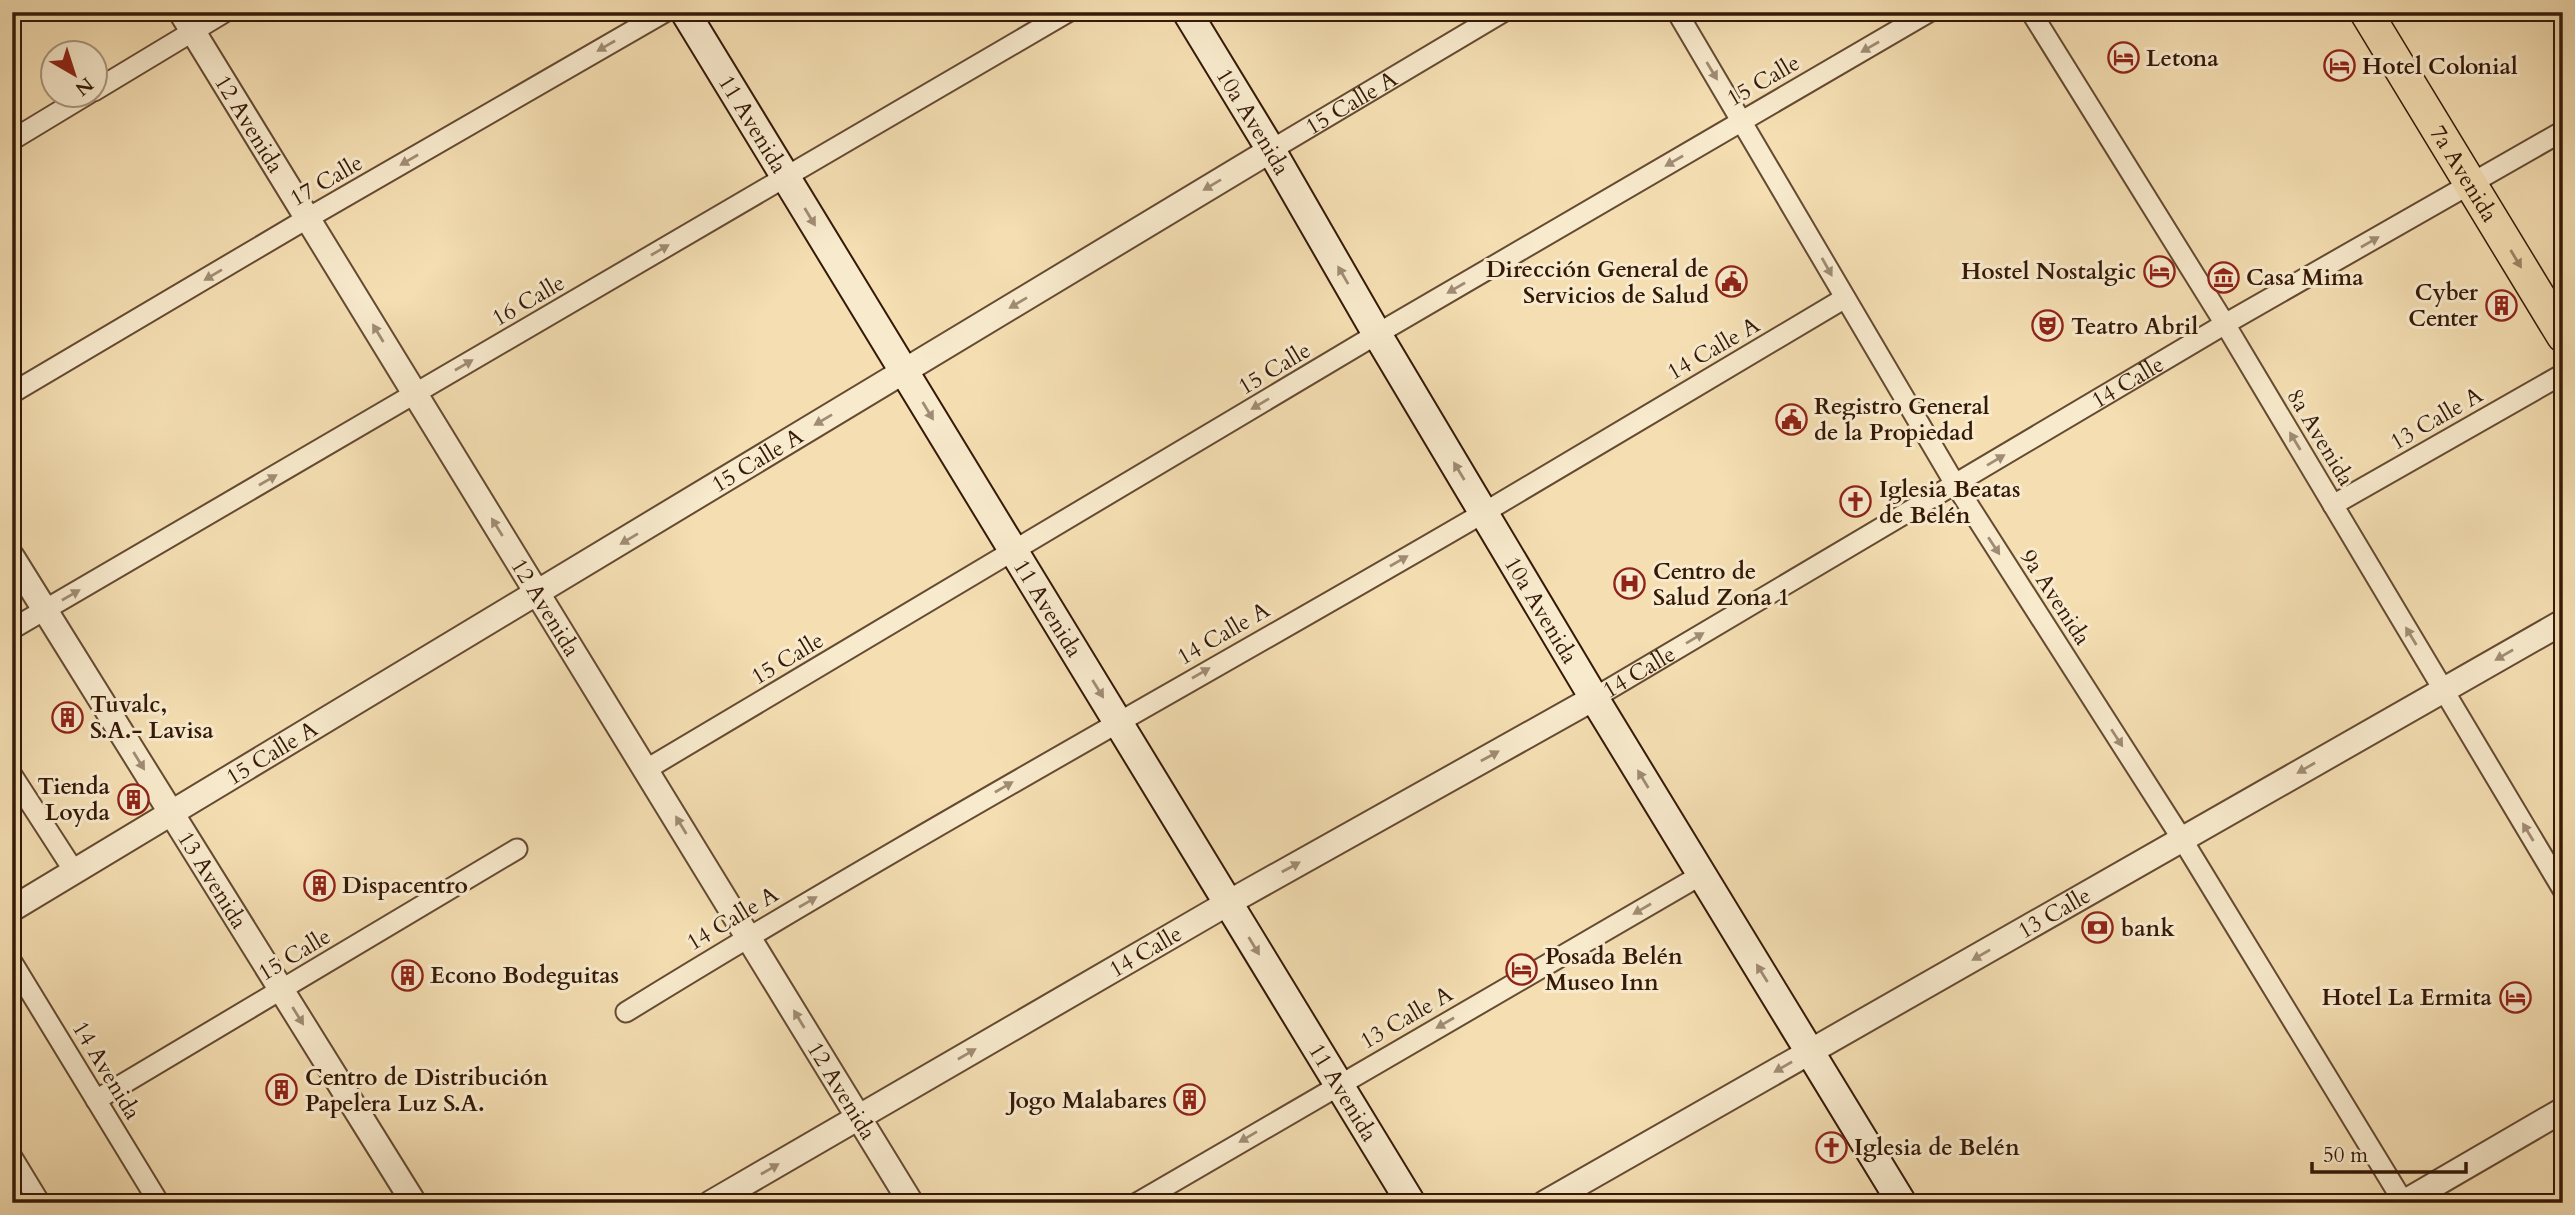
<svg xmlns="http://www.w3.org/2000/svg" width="2575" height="1215" font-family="Cardo,serif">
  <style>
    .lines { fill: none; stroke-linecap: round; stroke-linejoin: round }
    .minor-casing { stroke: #654a32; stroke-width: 23 }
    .tertiary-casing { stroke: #654a32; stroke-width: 28 }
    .secondary-casing { stroke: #351908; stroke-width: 32 }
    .primary-casing { stroke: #351908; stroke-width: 35 }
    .minor { stroke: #f8eacd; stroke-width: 19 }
    .tertiary { stroke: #f8eacd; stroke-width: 24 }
    .secondary { stroke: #f8eacd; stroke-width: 28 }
    .primary { stroke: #f4deb2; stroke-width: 32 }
    .oneway { fill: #a08c74 }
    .oneway2 { fill: #9e8566 }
    .labels { text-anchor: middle; stroke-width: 6; stroke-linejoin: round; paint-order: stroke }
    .poi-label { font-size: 23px; font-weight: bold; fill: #351908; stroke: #f8eacd; text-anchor: start }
    .street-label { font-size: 23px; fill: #351908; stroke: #f8eacd }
  </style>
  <rect width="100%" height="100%" fill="#f4deb2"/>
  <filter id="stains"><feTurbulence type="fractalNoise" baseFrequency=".00286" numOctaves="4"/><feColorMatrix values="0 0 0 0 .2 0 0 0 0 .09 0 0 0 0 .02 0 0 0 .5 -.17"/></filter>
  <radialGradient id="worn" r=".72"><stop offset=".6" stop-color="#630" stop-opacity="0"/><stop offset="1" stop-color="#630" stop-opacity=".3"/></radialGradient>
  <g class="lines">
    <defs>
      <g id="minor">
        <path d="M1677 12 1955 484 2182 839 2404 1203"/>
        <path d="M2031 12 2225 324 2563 890"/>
        <path d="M94 91 225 12"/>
        <path d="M12 140 88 94"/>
        <path id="s1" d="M1271 150 1503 12"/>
        <path d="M12 393 308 218 665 12"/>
        <path d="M2333 505 2563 374"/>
        <path d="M12 629 1068 12"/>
        <path id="s2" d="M1594 698 2225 324 2563 131"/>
        <path d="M647 769 1377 334 1929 12"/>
        <path d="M12 775 74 871"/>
        <path d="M12 962 159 1203"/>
        <path d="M626 1012C908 838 1199 679 1485 512 1605 441 1725 369 1845 298"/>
        <path d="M96 1100 517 849"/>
        <path d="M12 1157 40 1203"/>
        <path d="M1137 1203 1701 875"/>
      </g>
      <g id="tertiary">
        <path id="s3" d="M181 12 911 1203"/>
        <path id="s4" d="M12 557 414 1203"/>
        <path id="s5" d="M12 909 1271 150"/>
        <path id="s6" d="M711 1203 1228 903 1594 698"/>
        <path id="s7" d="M1545 1203 2563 622"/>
        <path d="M2403 1203 2563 1110"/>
      </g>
      <g id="secondary">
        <path id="s8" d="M685 12 1411 1203"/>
        <path id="s9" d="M1187 12 1271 150 1377 334 1594 698 1902 1203"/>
      </g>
      <g id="primary">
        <path id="s10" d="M2366 12 2563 336"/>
      </g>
    </defs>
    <use href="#minor" class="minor-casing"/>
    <use href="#tertiary" class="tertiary-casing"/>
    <use href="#secondary" class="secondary-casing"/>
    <use href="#primary" class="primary-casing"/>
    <use href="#minor" class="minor"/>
    <use href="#tertiary" class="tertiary"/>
    <use href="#secondary" class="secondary"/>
    <use href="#primary" class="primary"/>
  </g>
  <defs><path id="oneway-solid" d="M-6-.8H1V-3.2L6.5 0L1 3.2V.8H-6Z" transform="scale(1.75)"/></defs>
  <g class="oneway">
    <use href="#oneway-solid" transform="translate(606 46) rotate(150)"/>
    <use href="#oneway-solid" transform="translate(1870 47) rotate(150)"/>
    <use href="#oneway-solid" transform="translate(1712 71) rotate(59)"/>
    <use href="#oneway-solid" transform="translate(409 160) rotate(150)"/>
    <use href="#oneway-solid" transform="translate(1674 161) rotate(150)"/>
    <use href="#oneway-solid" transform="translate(1212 185) rotate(149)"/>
    <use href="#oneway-solid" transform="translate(810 217) rotate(59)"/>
    <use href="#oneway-solid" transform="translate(2370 242) rotate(-30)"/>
    <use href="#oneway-solid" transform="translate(660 250) rotate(-30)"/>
    <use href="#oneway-solid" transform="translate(1827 267) rotate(61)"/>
    <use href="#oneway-solid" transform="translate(213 275) rotate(149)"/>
    <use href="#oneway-solid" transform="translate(1343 275) rotate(-120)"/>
    <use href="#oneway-solid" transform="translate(1456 288) rotate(150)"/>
    <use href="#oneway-solid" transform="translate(1018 303) rotate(149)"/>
    <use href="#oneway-solid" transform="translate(378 333) rotate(-121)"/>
    <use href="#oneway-solid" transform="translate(464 365) rotate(-30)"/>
    <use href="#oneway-solid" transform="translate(1260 404) rotate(149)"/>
    <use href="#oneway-solid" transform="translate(928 411) rotate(59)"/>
    <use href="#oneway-solid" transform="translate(823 420) rotate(149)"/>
    <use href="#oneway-solid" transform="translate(2295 441) rotate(-121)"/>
    <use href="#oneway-solid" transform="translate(1996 460) rotate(-31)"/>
    <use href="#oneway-solid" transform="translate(1459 471) rotate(-121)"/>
    <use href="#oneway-solid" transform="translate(268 480) rotate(-30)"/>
    <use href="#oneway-solid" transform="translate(497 527) rotate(-122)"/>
    <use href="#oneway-solid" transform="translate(629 539) rotate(149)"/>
    <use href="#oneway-solid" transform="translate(1994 546) rotate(57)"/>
    <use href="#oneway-solid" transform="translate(1399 561) rotate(-30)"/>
    <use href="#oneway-solid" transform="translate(71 595) rotate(-30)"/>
    <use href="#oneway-solid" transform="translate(2411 636) rotate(-121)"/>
    <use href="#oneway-solid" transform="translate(1695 638) rotate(-31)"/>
    <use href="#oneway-solid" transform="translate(2504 655) rotate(150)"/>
    <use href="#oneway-solid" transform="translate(1201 673) rotate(-30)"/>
    <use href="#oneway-solid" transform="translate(1098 689) rotate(58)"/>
    <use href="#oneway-solid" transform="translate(2117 738) rotate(57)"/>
    <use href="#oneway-solid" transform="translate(1490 756) rotate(-29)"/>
    <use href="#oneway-solid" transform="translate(139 761) rotate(58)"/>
    <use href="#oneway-solid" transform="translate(2306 768) rotate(150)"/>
    <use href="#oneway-solid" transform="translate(1643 779) rotate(-121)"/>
    <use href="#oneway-solid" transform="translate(1004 787) rotate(-30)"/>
    <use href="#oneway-solid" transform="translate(681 825) rotate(-121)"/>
    <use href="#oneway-solid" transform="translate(2528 832) rotate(-121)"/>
    <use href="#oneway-solid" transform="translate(1291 867) rotate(-29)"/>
    <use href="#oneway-solid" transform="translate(808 902) rotate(-30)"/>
    <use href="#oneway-solid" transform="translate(1642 909) rotate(150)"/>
    <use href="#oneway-solid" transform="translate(1254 946) rotate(59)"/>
    <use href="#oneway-solid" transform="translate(1981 955) rotate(150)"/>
    <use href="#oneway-solid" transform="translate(1762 973) rotate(-122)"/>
    <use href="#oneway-solid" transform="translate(298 1016) rotate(58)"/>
    <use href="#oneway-solid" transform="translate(799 1019) rotate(-121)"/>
    <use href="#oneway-solid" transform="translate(1445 1023) rotate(150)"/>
    <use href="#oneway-solid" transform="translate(967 1054) rotate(-30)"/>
    <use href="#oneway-solid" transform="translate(1783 1067) rotate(150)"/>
    <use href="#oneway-solid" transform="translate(1248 1137) rotate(149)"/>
    <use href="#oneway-solid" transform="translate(770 1169) rotate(-30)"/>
  </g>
  <use class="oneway2" href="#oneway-solid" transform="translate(2516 259) rotate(59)"/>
  <defs>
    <symbol id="hotel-ring" viewBox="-11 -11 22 22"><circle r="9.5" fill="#f8eacd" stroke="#8f2418" stroke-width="1.5"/><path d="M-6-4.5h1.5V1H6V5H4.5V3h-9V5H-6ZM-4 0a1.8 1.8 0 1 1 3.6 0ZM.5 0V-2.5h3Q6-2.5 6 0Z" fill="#8f2418"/></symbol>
    <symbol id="museum-ring" viewBox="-11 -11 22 22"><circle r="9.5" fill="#f8eacd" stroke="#8f2418" stroke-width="1.5"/><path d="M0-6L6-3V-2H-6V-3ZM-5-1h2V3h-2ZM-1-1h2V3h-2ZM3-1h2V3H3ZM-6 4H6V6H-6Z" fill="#8f2418"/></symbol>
    <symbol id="civic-ring" viewBox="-11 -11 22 22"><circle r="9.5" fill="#f8eacd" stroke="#8f2418" stroke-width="1.5"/><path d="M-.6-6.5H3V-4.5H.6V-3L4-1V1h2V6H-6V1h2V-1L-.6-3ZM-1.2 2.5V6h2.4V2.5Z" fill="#8f2418"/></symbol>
    <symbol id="building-ring" viewBox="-11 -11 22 22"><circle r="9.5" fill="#f8eacd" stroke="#8f2418" stroke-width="1.5"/><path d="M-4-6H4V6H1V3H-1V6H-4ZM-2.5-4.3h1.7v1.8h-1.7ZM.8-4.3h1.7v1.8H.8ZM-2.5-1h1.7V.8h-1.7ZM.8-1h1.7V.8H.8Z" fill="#8f2418"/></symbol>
    <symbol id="theatre-ring" viewBox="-11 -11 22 22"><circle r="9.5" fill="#f8eacd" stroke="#8f2418" stroke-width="1.5"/><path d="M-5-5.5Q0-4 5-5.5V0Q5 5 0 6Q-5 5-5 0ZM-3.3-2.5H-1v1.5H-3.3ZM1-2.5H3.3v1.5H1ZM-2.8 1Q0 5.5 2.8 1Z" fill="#8f2418"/></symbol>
    <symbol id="church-ring" viewBox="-11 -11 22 22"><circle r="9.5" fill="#f8eacd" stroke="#8f2418" stroke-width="1.5"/><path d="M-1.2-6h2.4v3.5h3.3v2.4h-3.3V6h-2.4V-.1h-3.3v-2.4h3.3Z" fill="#8f2418"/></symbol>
    <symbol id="hospital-ring" viewBox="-11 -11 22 22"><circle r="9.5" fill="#f8eacd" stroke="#8f2418" stroke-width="1.5"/><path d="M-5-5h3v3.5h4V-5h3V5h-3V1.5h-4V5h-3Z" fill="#8f2418"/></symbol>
    <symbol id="bank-ring" viewBox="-11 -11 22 22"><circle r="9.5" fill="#f8eacd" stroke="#8f2418" stroke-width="1.5"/><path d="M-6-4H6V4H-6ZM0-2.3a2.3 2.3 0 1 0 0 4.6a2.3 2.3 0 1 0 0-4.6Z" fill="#8f2418"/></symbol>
  </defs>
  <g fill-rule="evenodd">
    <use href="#hotel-ring" x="2106" y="40" width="35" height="35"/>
    <use href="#hotel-ring" x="2322" y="48" width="35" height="35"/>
    <use href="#hotel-ring" x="2142" y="254" width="35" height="35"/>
    <use href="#museum-ring" x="2206" y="260" width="35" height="35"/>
    <use href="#civic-ring" x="1714" y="264" width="35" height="35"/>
    <use href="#building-ring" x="2484" y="288" width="35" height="35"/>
    <use href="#theatre-ring" x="2030" y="308" width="35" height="35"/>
    <use href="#civic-ring" x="1774" y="402" width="35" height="35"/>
    <use href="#church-ring" x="1838" y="484" width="35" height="35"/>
    <use href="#hospital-ring" x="1612" y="566" width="35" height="35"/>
    <use href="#building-ring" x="50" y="700" width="35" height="35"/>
    <use href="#building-ring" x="116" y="782" width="35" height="35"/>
    <use href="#building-ring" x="302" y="868" width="35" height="35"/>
    <use href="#bank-ring" x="2080" y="910" width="35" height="35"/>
    <use href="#hotel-ring" x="1504" y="952" width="35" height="35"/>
    <use href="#building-ring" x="390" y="958" width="35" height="35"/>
    <use href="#hotel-ring" x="2498" y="980" width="35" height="35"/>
    <use href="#building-ring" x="264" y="1072" width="35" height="35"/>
    <use href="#building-ring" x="1172" y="1082" width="35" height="35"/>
    <use href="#church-ring" x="1814" y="1130" width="35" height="35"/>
  </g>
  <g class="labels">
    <g class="poi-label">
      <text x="2146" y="66">Letona</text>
      <text x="2362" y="74">Hotel Colonial</text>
      <text x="1709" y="277" text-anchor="end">Dirección General de<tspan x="1709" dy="26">Servicios de Salud</tspan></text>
      <text x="2136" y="279" text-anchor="end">Hostel Nostalgic</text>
      <text x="2246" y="285">Casa Mima</text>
      <text x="2478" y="300" text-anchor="end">Cyber<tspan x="2478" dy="26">Center</tspan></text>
      <text x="2071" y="334">Teatro Abril</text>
      <text x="1814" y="414">Registro General<tspan x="1814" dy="26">de la Propiedad</tspan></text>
      <text x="1879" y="497">Iglesia Beatas<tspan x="1879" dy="26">de Belén</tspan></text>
      <text x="1653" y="579">Centro de<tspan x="1653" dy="26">Salud Zona 1</tspan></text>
      <text x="90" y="712">Tuvalc,<tspan x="90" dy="26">S.A.- Lavisa</tspan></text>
      <text x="110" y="794" text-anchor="end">Tienda<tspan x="110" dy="26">Loyda</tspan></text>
      <text x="342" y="893">Dispacentro</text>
      <text x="2121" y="936">bank</text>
      <text x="1545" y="964">Posada Belén<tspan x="1545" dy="26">Museo Inn</tspan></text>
      <text x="430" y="983">Econo Bodeguitas</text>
      <text x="2492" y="1005" text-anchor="end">Hotel La Ermita</text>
      <text x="305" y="1085">Centro de Distribución<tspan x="305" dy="26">Papelera Luz S.A.</tspan></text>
      <text x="1167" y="1108" text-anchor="end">Jogo Malabares</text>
      <text x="1854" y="1155">Iglesia de Belén</text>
    </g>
    <g class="street-label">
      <text transform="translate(1763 80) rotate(-30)" y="8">15 Calle</text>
      <text dy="8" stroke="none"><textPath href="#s1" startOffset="93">15 Calle A</textPath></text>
      <text dy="8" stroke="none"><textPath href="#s9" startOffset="128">10a Avenida</textPath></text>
      <text dy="8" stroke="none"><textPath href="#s3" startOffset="131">12 Avenida</textPath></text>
      <text dy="8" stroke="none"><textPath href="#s8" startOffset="131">11 Avenida</textPath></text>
      <text dy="8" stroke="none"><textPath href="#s10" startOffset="189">7a Avenida</textPath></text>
      <text transform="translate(326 180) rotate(-30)" y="8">17 Calle</text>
      <text transform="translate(528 300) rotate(-30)" y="8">16 Calle</text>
      <text transform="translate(1713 348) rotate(-30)" y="8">14 Calle A</text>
      <text transform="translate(1274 368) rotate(-31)" y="8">15 Calle</text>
      <text dy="8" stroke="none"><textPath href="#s2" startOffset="620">14 Calle</textPath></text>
      <text transform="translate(2436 418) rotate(-30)" y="8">13 Calle A</text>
      <text transform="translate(2321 437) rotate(59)" y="8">8a Avenida</text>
      <text dy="8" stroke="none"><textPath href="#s5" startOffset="870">15 Calle A</textPath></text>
      <text transform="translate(2056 597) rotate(57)" y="8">9a Avenida</text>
      <text dy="8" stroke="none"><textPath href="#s3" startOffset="698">12 Avenida</textPath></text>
      <text dy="8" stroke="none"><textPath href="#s8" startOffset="698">11 Avenida</textPath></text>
      <text dy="8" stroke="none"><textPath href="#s9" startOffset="695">10a Avenida</textPath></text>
      <text transform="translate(1223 633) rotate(-30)" y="8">14 Calle A</text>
      <text transform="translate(787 658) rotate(-31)" y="8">15 Calle</text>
      <text dy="8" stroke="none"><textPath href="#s2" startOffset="52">14 Calle</textPath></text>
      <text dy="8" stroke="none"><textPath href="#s5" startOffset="303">15 Calle A</textPath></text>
      <text dy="8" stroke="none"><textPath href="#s4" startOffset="380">13 Avenida</textPath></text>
      <text dy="8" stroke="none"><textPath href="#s7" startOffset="586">13 Calle</textPath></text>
      <text transform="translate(732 918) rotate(-31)" y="8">14 Calle A</text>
      <text dy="8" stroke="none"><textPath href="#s6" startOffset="502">14 Calle</textPath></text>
      <text transform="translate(294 954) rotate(-31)" y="8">15 Calle</text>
      <text transform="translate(1406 1017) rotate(-30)" y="8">13 Calle A</text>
      <text transform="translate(107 1070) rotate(59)" y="8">14 Avenida</text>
      <text dy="8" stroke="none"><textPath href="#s3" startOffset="1265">12 Avenida</textPath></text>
      <text dy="8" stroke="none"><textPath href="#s8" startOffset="1265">11 Avenida</textPath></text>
    </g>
  </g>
  <rect width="2575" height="1215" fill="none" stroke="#f4deb2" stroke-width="42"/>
  <rect x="14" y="14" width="2547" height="1187" fill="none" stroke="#351908" stroke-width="3.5"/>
  <rect x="21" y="21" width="2533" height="1173" fill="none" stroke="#351908" stroke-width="2"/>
  <g transform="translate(74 74) rotate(141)"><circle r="33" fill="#f8eacd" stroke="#aa967e" stroke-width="2"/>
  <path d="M0-5L12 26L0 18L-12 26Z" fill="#8f2418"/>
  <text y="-10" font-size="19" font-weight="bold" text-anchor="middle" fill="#351908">N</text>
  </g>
  <path d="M2312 1162v10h154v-10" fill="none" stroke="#351908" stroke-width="3.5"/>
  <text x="2323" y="1162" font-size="21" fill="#351908" stroke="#f8eacd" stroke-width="5" paint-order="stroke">50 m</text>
  <rect width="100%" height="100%" filter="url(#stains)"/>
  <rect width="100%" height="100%" fill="url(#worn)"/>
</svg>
